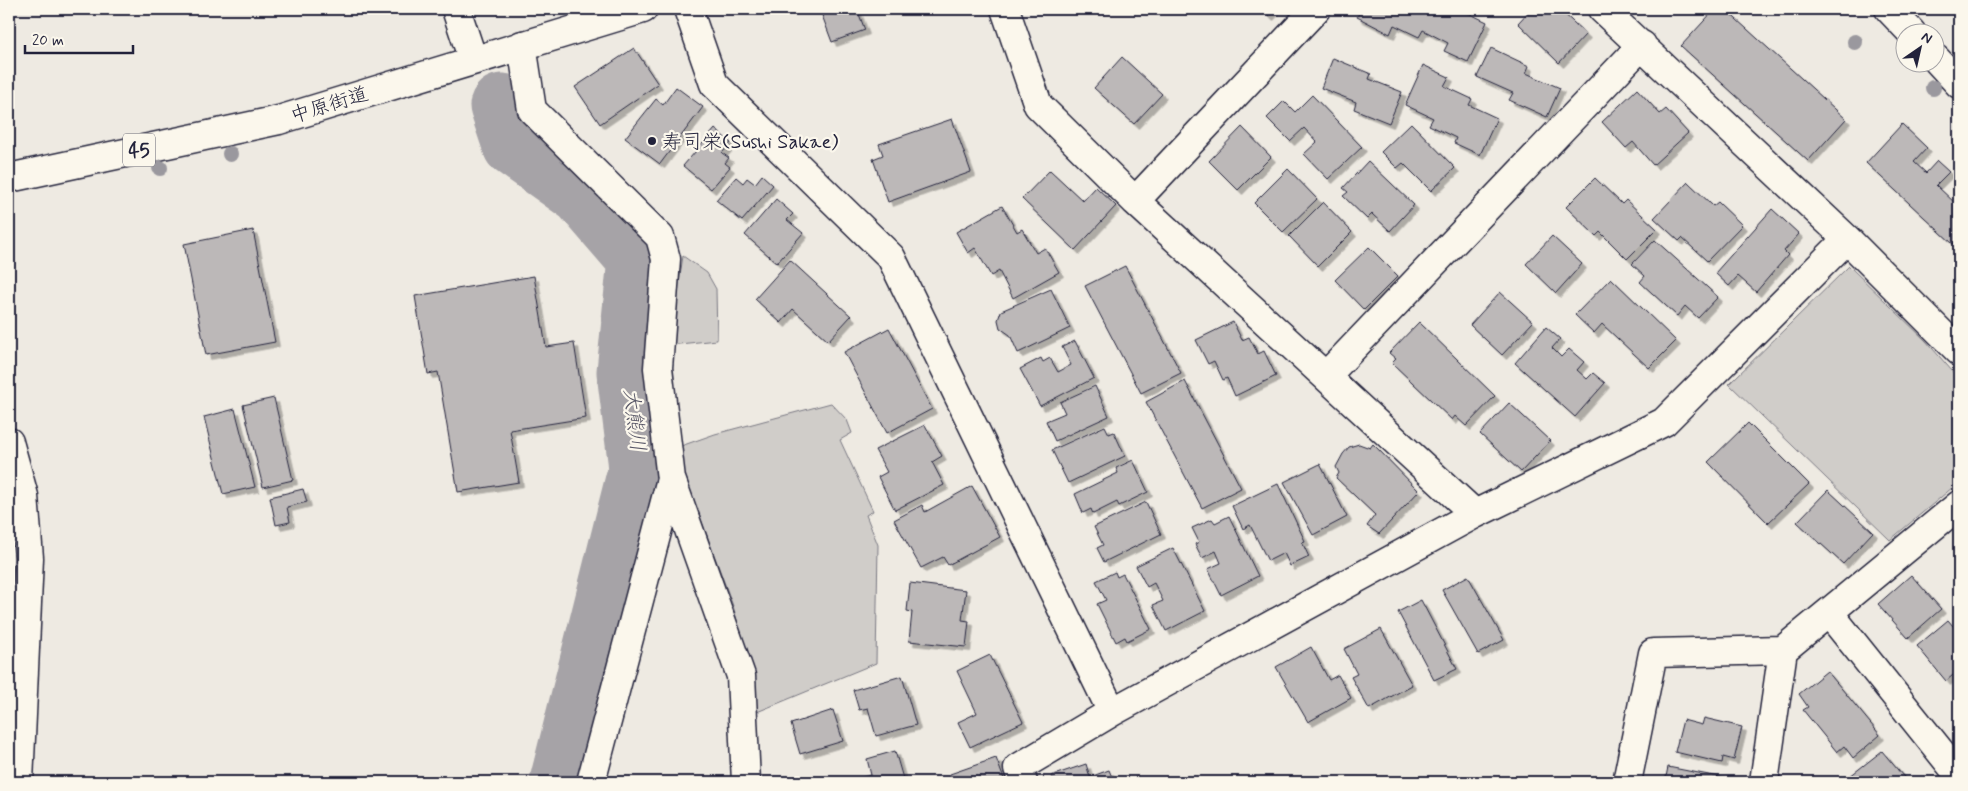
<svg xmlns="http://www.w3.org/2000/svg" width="1968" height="791" font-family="Mynerve,'Klee One',sans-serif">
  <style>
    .green { fill: #d0cdc9; stroke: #797882 }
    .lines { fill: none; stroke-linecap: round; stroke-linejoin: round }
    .river { stroke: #a6a3a7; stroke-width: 65 }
    .building { fill: #bcb8b8; stroke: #22223b; filter: url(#shadow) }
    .minor-casing { stroke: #22223b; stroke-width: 31 }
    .major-casing { stroke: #22223b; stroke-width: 31 }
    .minor { stroke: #fbf7ec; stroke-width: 28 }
    .major { stroke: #fbf7ec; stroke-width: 28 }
    .tree { fill: #9a989e }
    .poi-dot { fill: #22223b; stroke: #fbf7ec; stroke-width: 2 }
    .labels { text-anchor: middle; stroke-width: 4.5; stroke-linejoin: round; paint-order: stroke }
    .shield { fill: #fbf7ec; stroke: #636270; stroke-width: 1 }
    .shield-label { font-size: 19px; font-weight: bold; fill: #22223b }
    .street-label { font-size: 20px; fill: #22223b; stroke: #fbf7ec }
    .poi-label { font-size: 20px; fill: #22223b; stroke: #fbf7ec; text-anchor: start }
    .water-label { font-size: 21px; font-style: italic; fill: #575666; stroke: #fbf7ec }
  </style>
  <defs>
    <filter id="shadow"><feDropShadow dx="4.5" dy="4.5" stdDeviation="0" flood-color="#0004"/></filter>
  </defs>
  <rect width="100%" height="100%" fill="#eeeae2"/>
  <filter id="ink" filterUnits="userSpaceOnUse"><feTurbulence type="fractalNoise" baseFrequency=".02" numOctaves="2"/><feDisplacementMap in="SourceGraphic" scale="10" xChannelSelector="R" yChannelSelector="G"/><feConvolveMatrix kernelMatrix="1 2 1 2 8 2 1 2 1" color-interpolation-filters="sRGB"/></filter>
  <g filter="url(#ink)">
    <path class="green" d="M683 256 707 273 716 289 717 340 670 345Z
      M1849 266 1926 341 1959 379V482L1890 540 1729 384Z
      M831 403 847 420 852 433 840 440 873 511 866 515 878 545 876 663 757 712 751 670 733 606 685 476 681 446 715 434Z"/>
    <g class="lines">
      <path class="river" d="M502 106 515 145 583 193 640 259 629 372 641 467 562 782"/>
    </g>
    <path class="building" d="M857 9 865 30 832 42 820 10Z
      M1262 9H1276L1269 16Z
      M1361 9H1463L1462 10 1487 22 1468 62 1444 51 1448 43 1423 30 1419 37 1394 25 1390 34 1357 17Z
      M1531 9H1559L1586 34 1559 63 1518 23Z
      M1715 9H1725L1846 119 1808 161 1681 46Z
      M634 48 658 84 600 124 575 87Z
      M1491 48 1529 66 1526 73 1560 88 1547 117 1509 100 1513 93 1477 77Z
      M1122 57 1162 94 1134 124 1094 88Z
      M1333 58 1371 74 1369 79 1402 92 1389 123 1354 109 1356 102 1321 88Z
      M1423 65 1449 77 1444 86 1472 99 1469 105 1497 118 1480 155 1454 143 1456 138 1429 125 1433 118 1405 105Z
      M676 87 703 107 660 164 625 138 656 99 663 105Z
      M1637 89 1660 114 1666 109 1688 133 1653 165 1633 142 1626 148 1602 122Z
      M1312 95 1362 147 1328 179 1304 154 1317 142 1304 128 1290 141 1267 118 1284 101 1295 112Z
      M952 119 971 172 888 202 873 159 883 155 879 144Z
      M1411 123 1455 168 1431 191 1403 163 1397 168 1381 152Z
      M1902 124 1927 148 1914 162 1926 173 1937 161 1949 172 1936 185 1956 204 1959 200V237L1953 244 1866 163Z
      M1242 127 1271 157 1238 190 1209 161Z
      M715 129 731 143 722 153 729 158 725 163 730 167 711 189 683 166Z
      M1368 161 1414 205 1390 231 1372 214 1367 219 1343 196 1348 192 1343 188Z
      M1288 169 1317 199 1283 232 1254 203Z
      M1050 170 1083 201 1096 187 1116 206 1075 250 1022 199Z
      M762 175 773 185 742 221 716 200 736 177 743 183 747 178 755 184Z
      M1595 178 1622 204 1626 200 1657 229 1627 259 1600 232 1596 236 1566 207Z
      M1688 182 1713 206 1718 202 1742 225 1707 261 1682 238 1679 241 1654 218Z
      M776 199 793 214 787 220 803 233 777 263 745 235Z
      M1323 202 1352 232 1318 266 1289 236Z
      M1002 206 1017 232 1022 229 1036 253 1045 248 1059 272 1013 298 999 271 991 276 975 248 968 253 956 232Z
      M1772 209 1799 234 1784 251 1788 255 1756 292 1738 276 1729 286 1715 273Z
      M253 230 275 342 206 355 184 244Z
      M1552 236 1582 264 1556 293 1526 264Z
      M1655 240 1718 297 1698 318 1685 306 1677 316 1640 282 1645 276 1632 264Z
      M1369 247 1398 276 1364 310 1335 280Z
      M790 260 851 316 828 341 793 309 781 323 755 299Z
      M1125 266 1181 373 1141 393 1085 286Z
      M534 276 546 347 574 343 586 418 510 430 519 482 458 492 438 372 428 374 415 296Z
      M1611 278 1676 341 1649 368 1602 324 1594 333 1575 315Z
      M1051 289 1070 328 1018 353 1010 335 1000 328 998 320 1001 311Z
      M1500 292 1533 322 1502 355 1470 325Z
      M1233 322 1242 340 1249 337 1258 354 1264 351 1276 376 1235 396 1227 378 1223 380 1214 361 1208 364 1196 340Z
      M1419 322 1495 396 1466 426 1455 416 1452 420 1392 363 1396 359 1389 353Z
      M1546 327 1560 339 1552 348 1561 357 1569 349 1584 362 1577 370 1587 379 1593 373 1605 383 1575 417 1515 363Z
      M889 328 932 409 887 433 844 352Z
      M1075 341 1094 378 1040 406 1020 369 1041 358 1043 362 1050 358 1058 372 1071 365 1062 347Z
      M1185 381 1241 488 1202 508 1146 402Z
      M1095 386 1109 416 1055 441 1046 421 1065 413 1060 402Z
      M274 398 293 480 263 487 243 405Z
      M1509 403 1550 441 1521 472 1480 434Z
      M235 409 255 487 223 494 204 417Z
      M1748 423 1809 484 1768 523 1708 462Z
      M925 425 942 456 932 462 944 485 895 510 878 477 887 472 875 450Z
      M1105 426 1109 434 1114 432 1125 456 1068 483 1052 450Z
      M1359 444 1370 448 1373 444 1419 491 1379 534 1367 526 1375 515 1336 478 1339 473 1336 467 1343 454 1349 447Z
      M1133 460 1148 492 1119 506 1117 502 1093 514 1091 509 1083 513 1075 494 1118 473 1116 468Z
      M1320 464 1347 517 1313 535 1284 482Z
      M1278 484 1305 541 1302 542 1309 557 1290 566 1284 553 1268 561 1250 525 1243 529 1232 506Z
      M972 486 1000 537 948 565 943 557 921 568 894 520 922 505 925 512Z
      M303 489 307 502 287 507 290 522 276 525 270 497Z
      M1828 490 1873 532 1843 564 1797 522Z
      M1146 502 1161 534 1104 562 1097 548 1103 545 1094 527Z
      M1229 516 1258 576 1221 595 1208 569 1221 563 1216 551 1202 558 1195 544 1199 542 1192 528 1212 519 1215 523Z
      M1173 548 1205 611 1166 631 1153 605 1163 601 1154 583 1147 587 1136 566Z
      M1115 572 1117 577 1123 574 1151 629 1127 641 1125 637 1116 642 1097 604 1106 600 1096 581Z
      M1911 575 1941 609 1908 638 1878 604Z
      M1468 576 1504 640 1478 654 1442 590Z
      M910 583 966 590 962 620 969 621 966 647 909 641 912 612 907 611Z
      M1421 600 1457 669 1434 680 1398 612Z
      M1948 620 1959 633V670L1946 681 1917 646Z
      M1381 629 1412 685 1369 709 1351 677 1357 674 1344 649Z
      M1311 647 1329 680 1338 675 1351 698 1308 722 1276 667Z
      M990 655 1023 722 970 747 958 722 977 713 957 671Z
      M1827 671 1880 735 1853 758 1844 746 1837 752 1803 710 1808 707 1799 694Z
      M902 676 916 725 876 736 868 708 859 710 853 690Z
      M833 710 843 741 800 754 791 724Z
      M1704 718 1742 727 1734 760 1723 757 1722 763 1675 752 1683 720 1702 725Z
      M895 751 904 782H864L863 777 871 775 867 759Z
      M1882 751 1908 782H1847L1845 780Z
      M996 758 1005 782H953L950 774Z
      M1086 764 1090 777 1109 770 1114 782H1053L1051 776Z
      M1668 767 1729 779 1728 782H1665Z
      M847 778 849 782H832Z
      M117 779V782H95V780Z"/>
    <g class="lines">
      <defs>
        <path id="minor" d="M456 9 473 60
          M688 9 714 84 891 257 1112 712 1475 514 1664 422 1847 239
          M1005 9 1038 105 1135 201 1475 514
          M1602 9 1847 239 1959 351
          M522 45 532 110 660 237 666 259 658 368 671 479 741 676 746 782
          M1135 201 1316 9
          M1326 376 1642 45
          M9 442 24 496 29 558 19 782
          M1830 614 1959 775
          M591 782 671 479
          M1023 782 1018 768 1112 712
          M1627 782 1653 653 1783 650 1959 505
          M1764 782 1783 650"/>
        <path id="major" d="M1889 9 1911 32
          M1936 59 1959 84
          M9 178 279 120 643 9"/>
      </defs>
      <use href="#minor" class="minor-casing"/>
      <use href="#major" class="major-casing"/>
      <use href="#minor" class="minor"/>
      <use href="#major" class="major"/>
    </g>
    <g class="tree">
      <circle cx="1855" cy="42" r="8"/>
      <circle cx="1933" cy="88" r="8"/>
      <circle cx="230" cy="154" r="8"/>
      <circle cx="160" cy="168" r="8"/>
    </g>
  </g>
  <circle class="poi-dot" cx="652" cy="141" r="5"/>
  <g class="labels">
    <rect class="shield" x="123" y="133.5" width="32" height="33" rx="4"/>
    <g class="shield-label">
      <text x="139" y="157">45</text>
    </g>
    <g class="street-label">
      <text transform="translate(329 104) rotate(-17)" y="7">中原街道</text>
    </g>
    <g class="poi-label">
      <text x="662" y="148">寿司栄(Sushi Sakae)</text>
    </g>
    <g class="water-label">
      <text transform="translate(635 420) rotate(83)" y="7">大熊川</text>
    </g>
  </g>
  <rect width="1968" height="791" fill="none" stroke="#fbf7ec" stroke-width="30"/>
  <rect x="15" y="15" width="1938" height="761" fill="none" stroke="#22223b" stroke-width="2" filter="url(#ink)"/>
  <g transform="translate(1920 48) rotate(34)"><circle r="24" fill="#fbf7ec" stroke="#a4a2a5"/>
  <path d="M0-4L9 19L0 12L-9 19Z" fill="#22223b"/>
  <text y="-8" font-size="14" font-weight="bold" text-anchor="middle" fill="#22223b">N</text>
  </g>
  <path d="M25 45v8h108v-8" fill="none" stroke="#22223b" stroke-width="2.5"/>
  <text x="32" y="45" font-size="15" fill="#22223b" stroke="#fbf7ec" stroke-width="4" paint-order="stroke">20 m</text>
</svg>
